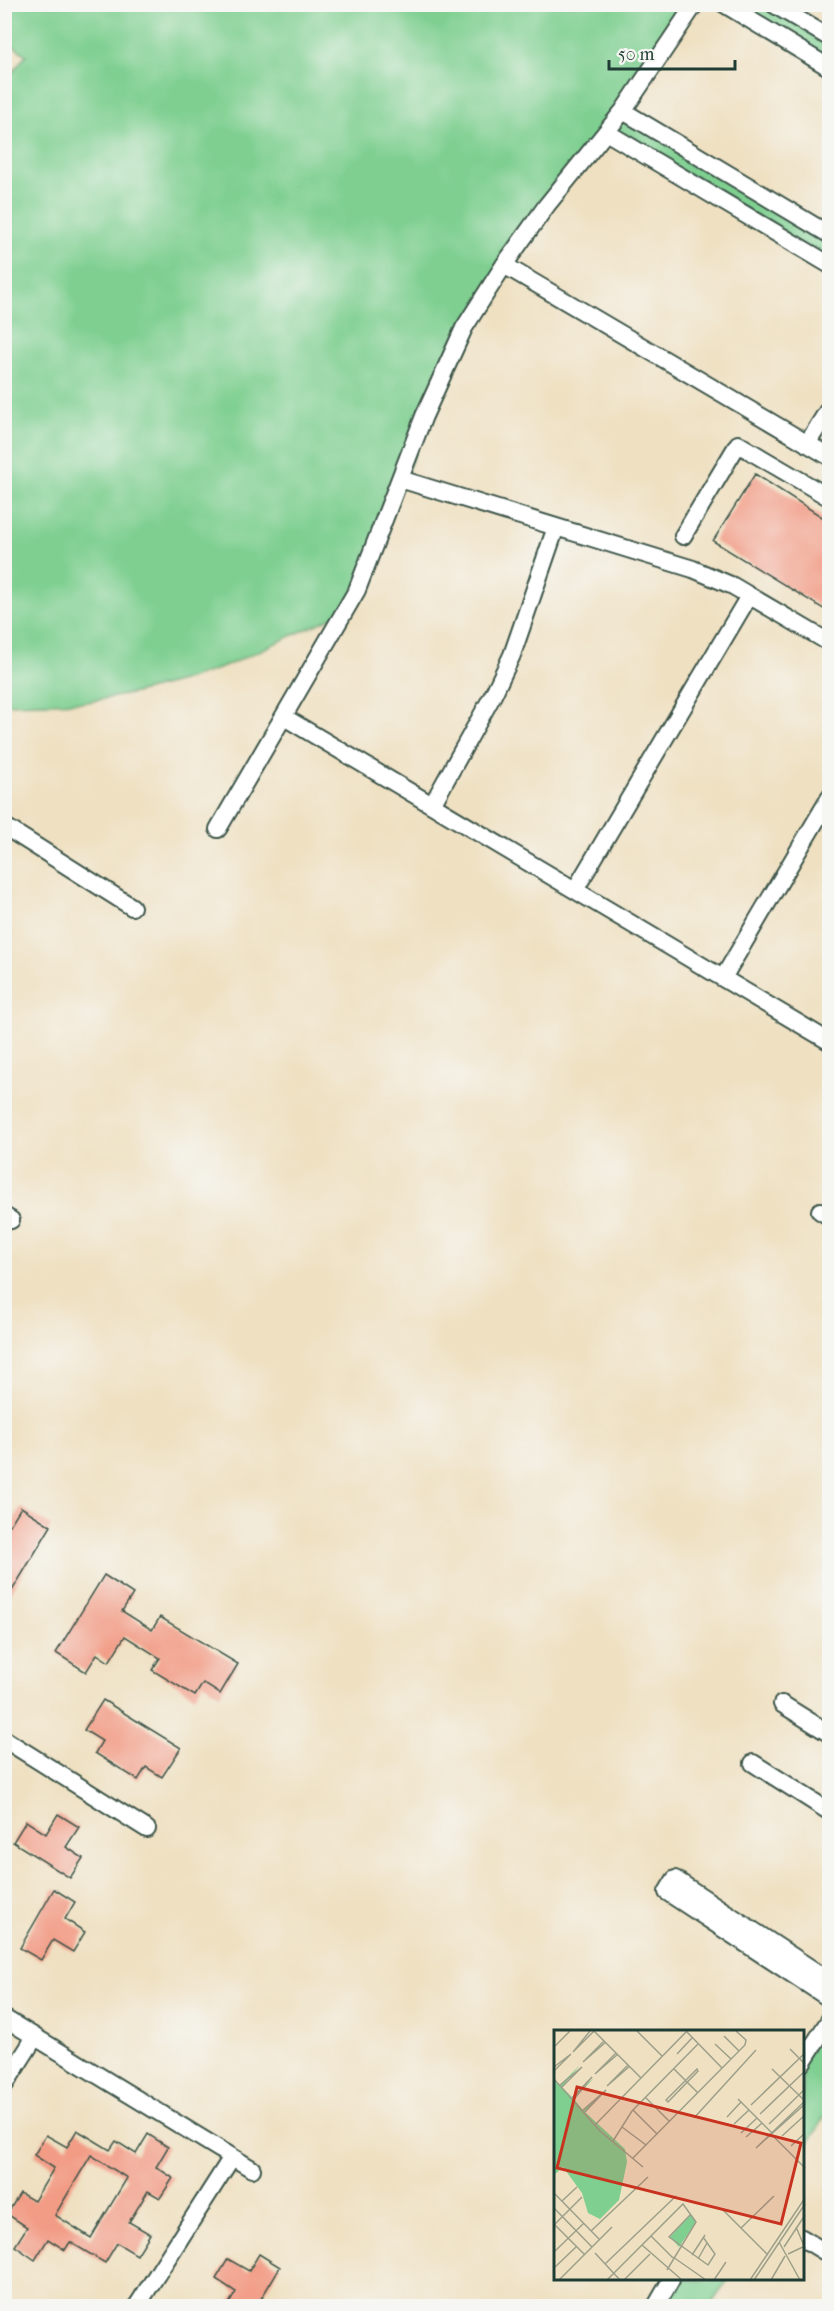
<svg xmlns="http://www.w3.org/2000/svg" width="834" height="2311" font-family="'IM FELL French Canon',serif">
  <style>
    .green { fill: #7ecf90; stroke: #4e8662; stroke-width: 1.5 }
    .building { fill: #f29c86; fill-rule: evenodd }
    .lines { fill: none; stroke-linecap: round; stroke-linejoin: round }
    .minor-casing { stroke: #3e5549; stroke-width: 20 }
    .minor { stroke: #fff; stroke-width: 16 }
    .inset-road { fill: none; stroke: #9c9f89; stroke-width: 1.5 }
    .view { fill: #c8321e; fill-opacity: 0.15; stroke: #c8321e; stroke-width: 3 }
    .inset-edge { fill: none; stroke: #1f3d34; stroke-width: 3 }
  </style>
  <rect width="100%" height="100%" fill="#f6f6f2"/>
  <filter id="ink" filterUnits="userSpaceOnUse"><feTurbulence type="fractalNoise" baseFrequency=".0167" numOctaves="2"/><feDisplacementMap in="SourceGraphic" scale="12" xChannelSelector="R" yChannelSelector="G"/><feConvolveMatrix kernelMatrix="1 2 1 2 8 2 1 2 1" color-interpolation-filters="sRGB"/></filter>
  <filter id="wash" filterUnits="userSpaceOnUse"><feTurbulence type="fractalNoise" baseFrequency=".008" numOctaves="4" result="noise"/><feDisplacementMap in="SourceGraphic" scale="24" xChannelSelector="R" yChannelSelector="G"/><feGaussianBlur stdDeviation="1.35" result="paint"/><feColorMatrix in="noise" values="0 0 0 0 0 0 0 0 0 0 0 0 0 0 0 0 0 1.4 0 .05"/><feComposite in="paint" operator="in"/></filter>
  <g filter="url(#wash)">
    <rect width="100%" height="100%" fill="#efe0c1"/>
    <path class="green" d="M5 5H695L623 111 829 235V265L606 132 485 292 346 611 224 667 182 681 135 693 87 702 5 704 4 83 26 55 5 40Z
      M724 5H773L829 38V68Z
      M829 2019V2109L803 2153 802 2063Z
      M671 2280H728L710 2306H656Z"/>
    <g id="blocks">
      <path class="building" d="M755 474 830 522V613L713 541Z
        M21 1507 51 1526 4 1604V1522L10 1525Z
        M104 1575 133 1594 122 1611 152 1630 160 1617 238 1664 220 1694 203 1683 195 1696 152 1670 160 1658 125 1636 109 1662 97 1654 86 1672 56 1653Z
        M103 1700 181 1748 162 1777 146 1767 138 1780 95 1753 102 1741 84 1730Z
        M58 1814 79 1827 66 1847 83 1858 70 1878 13 1842 26 1821 46 1834Z
        M54 1889 75 1902 65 1919 85 1932 73 1952 53 1940 41 1960 20 1948Z
        M77 2130 110 2150 116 2141 136 2154 148 2134 168 2147 156 2167 173 2178 160 2198 148 2191 129 2222 150 2234 137 2255 117 2243 105 2263 70 2242 65 2250 48 2239 35 2260 15 2246 27 2227 7 2214 20 2193 34 2201 54 2168 34 2155 46 2135 67 2147ZM91 2155 127 2178 91 2238 55 2215Z
        M259 2254 280 2267 256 2307H227L236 2292 216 2279 228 2259 249 2271Z"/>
    </g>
  </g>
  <g filter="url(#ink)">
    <use href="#blocks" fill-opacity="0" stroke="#3e5549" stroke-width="1.5"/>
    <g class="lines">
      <defs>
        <path id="minor" d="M724 4 830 68
          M773 4 830 38
          M623 111 830 235
          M606 132 830 265
          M504 265 830 457
          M807 444 830 407
          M400 479 693 569 733 586 830 643
          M683 536 738 444 830 498
          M284 717 830 1042
          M432 805 493 695 512 655 556 527
          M4 826 132 907
          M218 829 357 590 424 416 464 328 504 265 547 205 623 111 695 4
          M575 890 749 596
          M723 978 830 797
          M820 1211 830 1217
          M4 1216 11 1220
          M782 1704 830 1734
          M4 1739 147 1829
          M753 1763 830 1812
          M830 1981 675 1879 667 1892 830 1999
          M4 2018 252 2169
          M802 2063 830 2019
          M4 2086 35 2037
          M802 2238 830 2255
          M137 2306 232 2157
          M656 2306 671 2280"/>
      </defs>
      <use href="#minor" class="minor-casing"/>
      <use href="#minor" class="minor"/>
    </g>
  </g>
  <g transform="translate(554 2030)">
    <rect width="250" height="250" fill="#efe0c1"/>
    <path d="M26 35 8 57 18 67 40 48 20 69 29 80 52 60 31 82 71 119 73 132 65 170 46 189 34 183 28 163 9 137 0 145V49L6 55ZM137 184 142 192 125 217 116 207Z" fill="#7ecf90"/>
    <path class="inset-road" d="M36 1 19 22 40 1M40 1 87 48M83 1 108 26M133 2 168 38M170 6 185 21M50 11 29 32 52 12M161 14 177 29M0 17 16 1M236 19 251 34M62 23 41 44 64 24M123 24 138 8M74 35 53 56 76 36M0 37 17 24 0 41M120 39 144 63M143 39 144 41 114 72 112 70ZM218 39 251 71M0 49 46 101 89 137M6 55 28 37 8 57M91 67 115 91M18 68 38 47 20 69M184 69 218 103M251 71 202 118 251 74M197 75 251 23M29 80 52 60 31 82M79 80 103 104M206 84 251 41M173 87 187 72M140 88 202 20M180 94 195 80M215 94 251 59M41 95 133 1M68 97 92 115M187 103 203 88M218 105 251 138M228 106 251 85M192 107 208 93M59 111 78 81 144 14M237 116 251 103M79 128 191 15 192 10 182 1M0 163 45 209M8 171 23 157M0 178 38 217M169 180 214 225M137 184 115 207 154 235 161 224 149 207M0 194 30 224M1 194 28 167M242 197 251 218M187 198 220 166M37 201 94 147M97 206 119 228M225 212 246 250M88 215 128 250M230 217 251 185M0 222 30 193M41 223 66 250M234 224 251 216M138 225 151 205M119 227 152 250M144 229 153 213M51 234 122 166M0 238 22 217M5 250 58 197M53 250 129 174 142 192 113 240M70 250 96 224M160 250 172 232M196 250 251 168M200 250 251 174M217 250 231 226"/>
    <path class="view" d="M23 57 247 113 227 194 3 138Z"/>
    <rect width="250" height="250" class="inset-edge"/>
  </g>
  <rect width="834" height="2311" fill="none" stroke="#f6f6f2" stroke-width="24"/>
  <path d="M609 60v9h126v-9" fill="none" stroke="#1f3d34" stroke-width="3"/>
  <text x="618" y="60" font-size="18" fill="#1f3d34" stroke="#f6f6f2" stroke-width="4.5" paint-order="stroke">50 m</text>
</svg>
